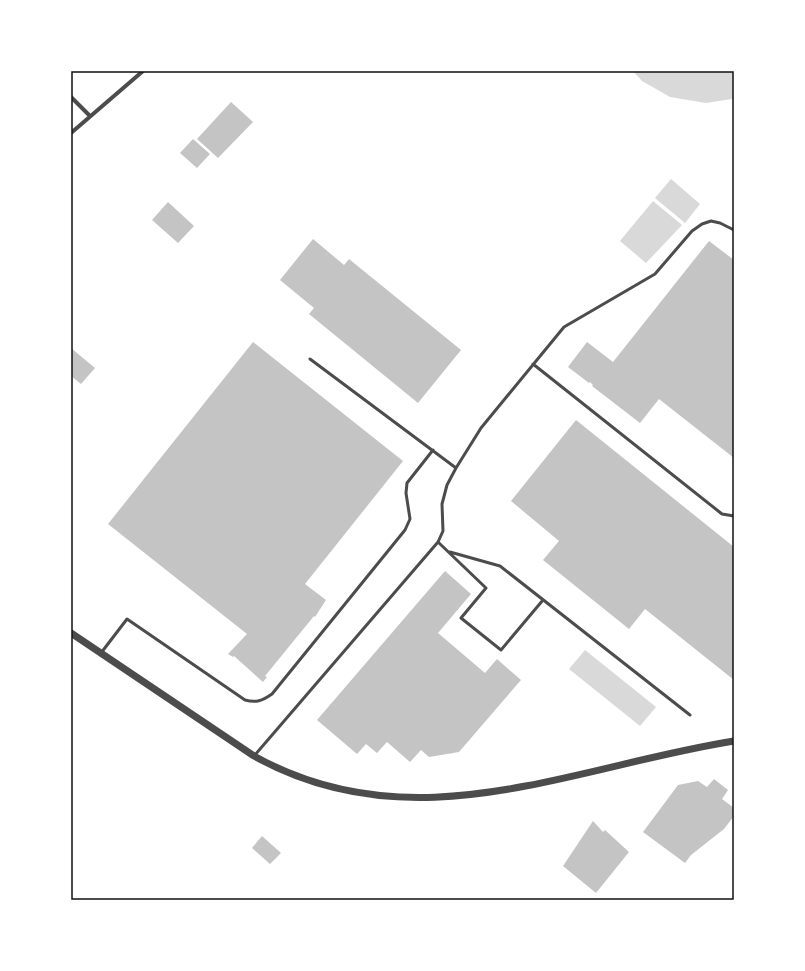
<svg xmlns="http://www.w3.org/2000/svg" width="805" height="971" font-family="Georgia,serif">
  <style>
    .water { fill: #d9d9d9 }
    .building { fill: #c4c4c4 }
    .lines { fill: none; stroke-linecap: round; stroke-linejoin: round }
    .service { stroke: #4c4c4c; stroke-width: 3 }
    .minor { stroke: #4c4c4c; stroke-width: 4 }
    .tertiary { stroke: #4c4c4c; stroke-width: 7 }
    .neatline { fill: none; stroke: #111; stroke-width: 1.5 }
  </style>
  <rect width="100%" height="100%" fill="#fff"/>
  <path class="water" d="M633 71H734V97L732 99 706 103 670 97 642 81Z
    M671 179 700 204 685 223 655 198Z
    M653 201 682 225 646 263 620 241Z
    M585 650 656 707 640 726 569 669Z"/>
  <path class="building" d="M231 102 253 122 218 158 197 139Z
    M193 139 210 154 197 168 180 153Z
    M168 202 194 226 178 243 152 220Z
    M313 239 344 265 349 259 461 350 418 403 309 314 314 308 280 280Z
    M709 241 734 260V458L659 399 640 423 592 386 593 385 590 382 589 383 568 367 587 342 613 362Z
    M253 342 403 461 305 584 326 600 315 617 314 616 265 676 267 677 263 682 234 656 233 657 228 654 247 634 108 524Z
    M71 348 95 368 81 384 71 376Z
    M576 420 734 547V680L645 609 629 629 543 560 559 541 511 501Z
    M445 571 471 594 438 633 485 673 497 659 521 680 459 752 429 757 421 750 410 762 387 742 377 753 366 744 357 754 317 720Z
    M714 779 728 790 722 799 734 808V816L724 829 691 855 685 863 643 832 678 785 698 781 707 787Z
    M593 821 603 832 605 830 629 852 596 893 563 866Z
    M262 836 281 853 270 864 252 848Z"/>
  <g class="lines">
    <path class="service" d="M310 359 456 468
      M533 364 722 514 734 516
      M438 542 486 588 461 618 501 650 543 600
      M450 552 500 566 690 715
      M101 653 127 619 245 700C256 703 262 701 272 694L405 530 410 519 406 493 407 483 433 450
      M254 756 438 542 443 531 442 504 447 485 456 468 481 428 564 327 655 274 692 231 702 224 711 221 720 223 734 230"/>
    <path class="minor" d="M71 97 90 116
      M71 133 143 71"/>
    <path class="tertiary" d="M71 633 254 756C413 845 571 767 734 741"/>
  </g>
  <rect width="805" height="971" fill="none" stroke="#ffffff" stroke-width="144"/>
  <rect x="72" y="72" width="661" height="827" class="neatline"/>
</svg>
